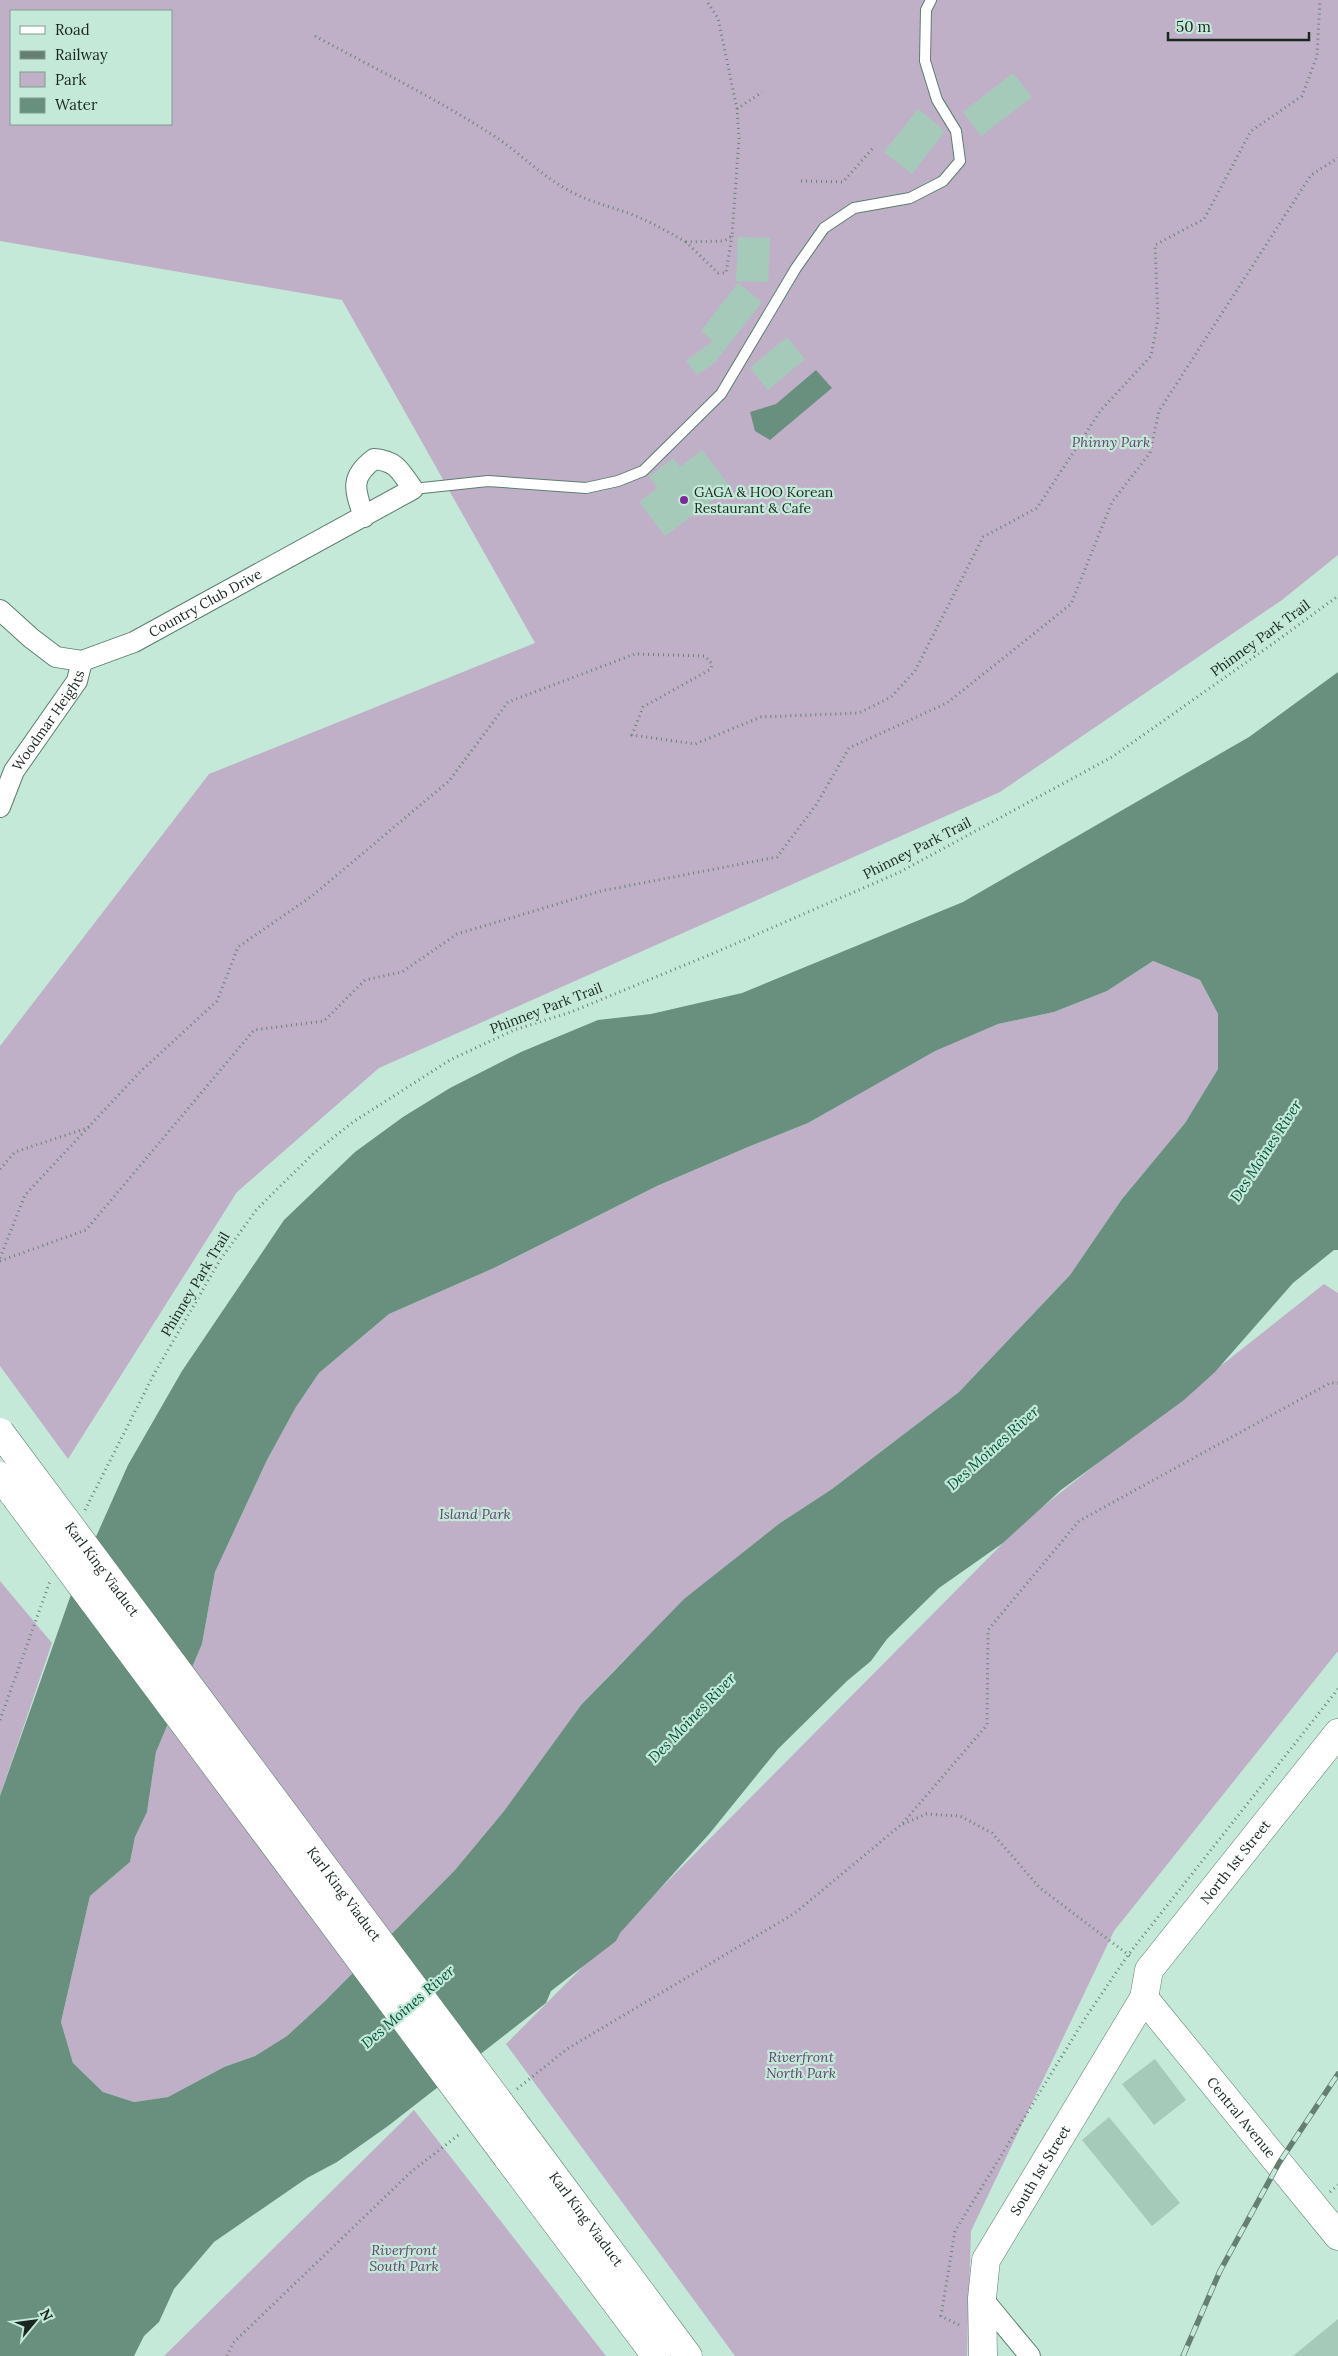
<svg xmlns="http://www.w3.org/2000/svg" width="1338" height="2356" font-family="Lora,serif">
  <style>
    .green { fill: #c0b0c7; fill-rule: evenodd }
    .water { fill: #69907f; fill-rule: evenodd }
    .building { fill: #a6caba }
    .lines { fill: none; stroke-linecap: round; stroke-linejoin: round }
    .lane-casing { stroke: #5c7e6f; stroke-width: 12 }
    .street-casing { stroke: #5c7e6f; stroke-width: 22 }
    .secondary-casing { stroke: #5c7e6f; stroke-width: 29 }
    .primary-casing { stroke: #5c7e6f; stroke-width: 29 }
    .path { stroke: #698276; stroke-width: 3; stroke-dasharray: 1 4; stroke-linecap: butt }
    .lane { stroke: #fff; stroke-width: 10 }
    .street { stroke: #fff; stroke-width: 20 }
    .secondary { stroke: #fff; stroke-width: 28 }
    .primary { stroke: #fff; stroke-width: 28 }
    .rail-casing { stroke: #667f73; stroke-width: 5.5 }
    .rail { stroke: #c4e9d8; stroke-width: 4; stroke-dasharray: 11; stroke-linecap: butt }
    .primary-bridge-casing { stroke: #5c7e6f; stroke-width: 29; stroke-linecap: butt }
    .primary-bridge { stroke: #fff; stroke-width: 28 }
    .poi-dot { fill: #7c2a9a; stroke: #c4e9d8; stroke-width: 2 }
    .labels { text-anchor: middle; stroke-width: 4.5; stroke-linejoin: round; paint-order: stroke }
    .park-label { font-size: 14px; font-style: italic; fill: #634470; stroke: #c4e9d8 }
    .poi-label { font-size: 14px; fill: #192720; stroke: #c4e9d8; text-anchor: start }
    .street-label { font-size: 14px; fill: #192720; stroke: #c4e9d8 }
    .water-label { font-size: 15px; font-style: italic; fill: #005139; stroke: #c4e9d8 }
  </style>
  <rect width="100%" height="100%" fill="#c4e9d8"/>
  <path class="green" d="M0 0H1338V555L1282 600 1000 792 379 1068 237 1192 68 1459 0 1366V1046L209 774 535 643 342 300 0 241ZM11 11H171V124H11Z
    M1153 961 1200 980 1218 1014V1069L1185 1123 1122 1199 1070 1275 959 1392 832 1489 780 1523 734 1560 625 1659 581 1705 504 1811 455 1870 325 2001 287 2036 255 2056 224 2067 168 2097 134 2102 103 2092 73 2063 61 2022 90 1896 130 1862 135 1837 147 1812 156 1752 202 1644 215 1572 267 1460 296 1407 319 1373 389 1314 494 1268 657 1186 748 1147 808 1123 935 1050 998 1024 1054 1012 1107 991Z
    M1324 1284 1338 1293V1651L1114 1931 971 2231 967 2356H735L506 2044 1027 1519Z
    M0 1581 52 1643 0 1796Z
    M414 2110 606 2356H164Z"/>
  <path class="water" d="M816 370 832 388 770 440 755 431 750 412 776 404Z
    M1338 672V1250H1334L1293 1283 1215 1372 1184 1400 1061 1490 1003 1543 939 1588 887 1639 871 1661 847 1681 778 1749 710 1833 620 1933 616 1941 551 1991 546 2003 388 2126 337 2162 307 2178 214 2242 174 2289 159 2322 144 2336 134 2356H0V1796L74 1586 128 1465 182 1371 284 1220 355 1152 403 1117 450 1088 521 1052 598 1020 651 1014 742 993 963 902 1249 737ZM1153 961 1200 980 1218 1014V1069L1185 1123 1122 1199 1070 1275 959 1392 832 1489 780 1523 684 1599 581 1705 504 1811 455 1870 325 2001 287 2036 255 2056 224 2067 168 2097 134 2102 103 2092 73 2063 61 2022 90 1896 130 1862 135 1837 147 1812 156 1752 202 1644 215 1572 267 1460 296 1407 319 1373 389 1314 494 1268 657 1186 748 1147 808 1123 935 1051 998 1024 1054 1012 1107 991Z"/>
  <path class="building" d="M1013 73 1032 97 981 136 963 112Z
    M918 109 945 131 912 174 884 152Z
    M738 237 770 238 768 282 736 281Z
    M738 283 762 302 715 362 697 375 686 361 713 341 701 331Z
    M787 337 805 359 768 390 750 368Z
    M702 450 730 487 665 536 639 502 658 488 649 477 673 458 680 467Z
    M1155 2059 1186 2100 1154 2125 1122 2084Z
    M1109 2117 1180 2203 1152 2226 1082 2140Z
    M1338 2319V2356H1293Z"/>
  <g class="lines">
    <defs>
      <path id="lane" d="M413 489 488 481 586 488 618 481 643 471 721 394 796 268 824 228 854 208 910 198 943 181 960 161 956 131 937 100 925 61 926 10 931 0"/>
      <g id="street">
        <path id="s1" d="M0 610 31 638 56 657 82 661 134 642 413 489C400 471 397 461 374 459 349 478 355 490 364 517"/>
        <path id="s2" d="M0 807 14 771 77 681 82 661"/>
        <path d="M982 2298 1030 2356"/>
      </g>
      <g id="secondary">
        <path id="s3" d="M1144 1998 1338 2236"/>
        <path id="s4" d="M983 2356 982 2298 986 2260 1144 1998 1149 1970 1338 1733"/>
      </g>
      <g id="primary">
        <path id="s5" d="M529 2142 688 2356"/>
        <path d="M507 2157 656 2356"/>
      </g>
    </defs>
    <use href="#lane" class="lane-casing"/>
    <use href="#street" class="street-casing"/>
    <use href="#secondary" class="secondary-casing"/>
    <use href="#primary" class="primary-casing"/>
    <path class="path" d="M708 3 718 18 737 109 739 138 732 236 724 241 686 242 718 273H726L732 236
      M315 36C374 68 435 98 491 134 518 151 540 175 568 190 587 201 608 206 628 213 649 221 667 231 686 242
      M737 109 762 92
      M801 181 843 182 873 148
      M0 1169 15 1152 90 1127
      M0 1258 25 1195 140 1072 217 1001 238 947 312 896 449 781 508 702 635 654 705 656 712 664 711 669 643 707 632 735 695 744 761 717 859 713 891 697 915 671 983 537 1037 508 1101 410 1151 356 1158 319 1155 245 1204 219 1251 131 1302 96 1317 56 1320 0
      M0 1261 86 1230 254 1030 324 1021 365 980 402 972 457 934 601 891 777 857 816 805 849 748 947 703 1071 604 1112 502 1150 453 1159 411 1311 175 1338 158
      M85 1510 153 1376 220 1260 257 1209 314 1153 353 1122 450 1060 514 1030 571 1012 714 953 900 872 1112 757 1278 640 1338 596
      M0 1720 50 1581
      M903 1824 926 1814 960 1816 992 1833 1040 1888 1130 1956
      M517 2089 567 2049 795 1913 902 1824 987 1725 988 1630 1079 1521 1330 1383H1338
      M1330 2192 1338 2185
      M959 2325 941 2316 955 2231 1084 2020 1128 1955 1338 1689
      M227 2356 233 2343 411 2172 461 2133"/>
    <use href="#lane" class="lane"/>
    <use href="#street" class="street"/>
    <use href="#secondary" class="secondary"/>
    <use href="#primary" class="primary"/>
    <defs>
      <path id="rail" d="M1183 2356 1220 2271 1279 2163 1338 2074"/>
    </defs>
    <use href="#rail" class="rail-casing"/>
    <use href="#rail" class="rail"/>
    <defs>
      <g id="primary-bridge">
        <path id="s6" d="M0 1432 529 2142"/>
        <path d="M0 1476 507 2157"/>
      </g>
    </defs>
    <use href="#primary-bridge" class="primary-bridge-casing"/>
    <use href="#primary-bridge" class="primary-bridge"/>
  </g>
  <circle class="poi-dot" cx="684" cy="500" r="5"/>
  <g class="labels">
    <g class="park-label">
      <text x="1111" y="447">Phinny Park</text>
      <text x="475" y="1519">Island Park</text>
      <text x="801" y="2062">Riverfront<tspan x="801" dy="16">North Park</tspan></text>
      <text x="404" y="2255">Riverfront<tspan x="404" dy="16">South Park</tspan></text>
    </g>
    <g class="poi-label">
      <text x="694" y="497">GAGA &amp; HOO Korean<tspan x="694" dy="16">Restaurant &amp; Cafe</tspan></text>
    </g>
    <g class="street-label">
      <text dy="5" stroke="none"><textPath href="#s1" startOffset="236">Country Club Drive</textPath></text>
      <text transform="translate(1260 638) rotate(-36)" y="5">Phinney Park Trail</text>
      <text dy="5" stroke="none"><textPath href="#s2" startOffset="100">Woodmar Heights</textPath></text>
      <text transform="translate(917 848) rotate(-27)" y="5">Phinney Park Trail</text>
      <text transform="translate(546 1008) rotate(-21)" y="5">Phinney Park Trail</text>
      <text transform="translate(195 1284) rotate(-59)" y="5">Phinney Park Trail</text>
      <text dy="5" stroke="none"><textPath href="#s6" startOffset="171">Karl King Viaduct</textPath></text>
      <text dy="5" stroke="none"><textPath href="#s4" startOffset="569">North 1st Street</textPath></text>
      <text dy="5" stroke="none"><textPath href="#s6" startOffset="576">Karl King Viaduct</textPath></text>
      <text dy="5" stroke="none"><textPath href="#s3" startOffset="154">Central Avenue</textPath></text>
      <text dy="5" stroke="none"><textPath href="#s4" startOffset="201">South 1st Street</textPath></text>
      <text dy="5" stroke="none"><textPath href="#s5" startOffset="96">Karl King Viaduct</textPath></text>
    </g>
    <g class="water-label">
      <text transform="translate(1266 1151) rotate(-57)" y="5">Des Moines River</text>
      <text transform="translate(993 1448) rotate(-42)" y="5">Des Moines River</text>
      <text transform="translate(692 1718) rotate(-46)" y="5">Des Moines River</text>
      <text transform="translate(408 2007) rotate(-41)" y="5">Des Moines River</text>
    </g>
  </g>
  <rect x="10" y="10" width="162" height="115" fill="#c4e9d8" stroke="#809b8e"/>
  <rect x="20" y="26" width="25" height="8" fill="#ffffff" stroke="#809b8e"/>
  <text x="55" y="35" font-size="15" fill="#192720">Road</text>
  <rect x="20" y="51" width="25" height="8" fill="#667f73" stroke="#809b8e"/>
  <text x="55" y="60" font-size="15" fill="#192720">Railway</text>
  <rect x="20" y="72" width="25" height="15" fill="#c0b0c7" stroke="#809b8e"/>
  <text x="55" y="85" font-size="15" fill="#192720">Park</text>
  <rect x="20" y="98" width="25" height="15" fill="#69907f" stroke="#809b8e"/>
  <text x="55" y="110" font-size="15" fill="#192720">Water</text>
  <g transform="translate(35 2321) rotate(61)" stroke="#c4e9d8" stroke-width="4" paint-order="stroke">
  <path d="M0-4L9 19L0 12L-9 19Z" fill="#192720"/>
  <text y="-8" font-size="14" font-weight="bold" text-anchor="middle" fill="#192720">N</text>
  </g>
  <path d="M1168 32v8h141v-8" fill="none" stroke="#192720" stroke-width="2.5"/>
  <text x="1176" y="32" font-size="15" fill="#192720" stroke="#c4e9d8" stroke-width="4" paint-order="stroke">50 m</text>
</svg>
